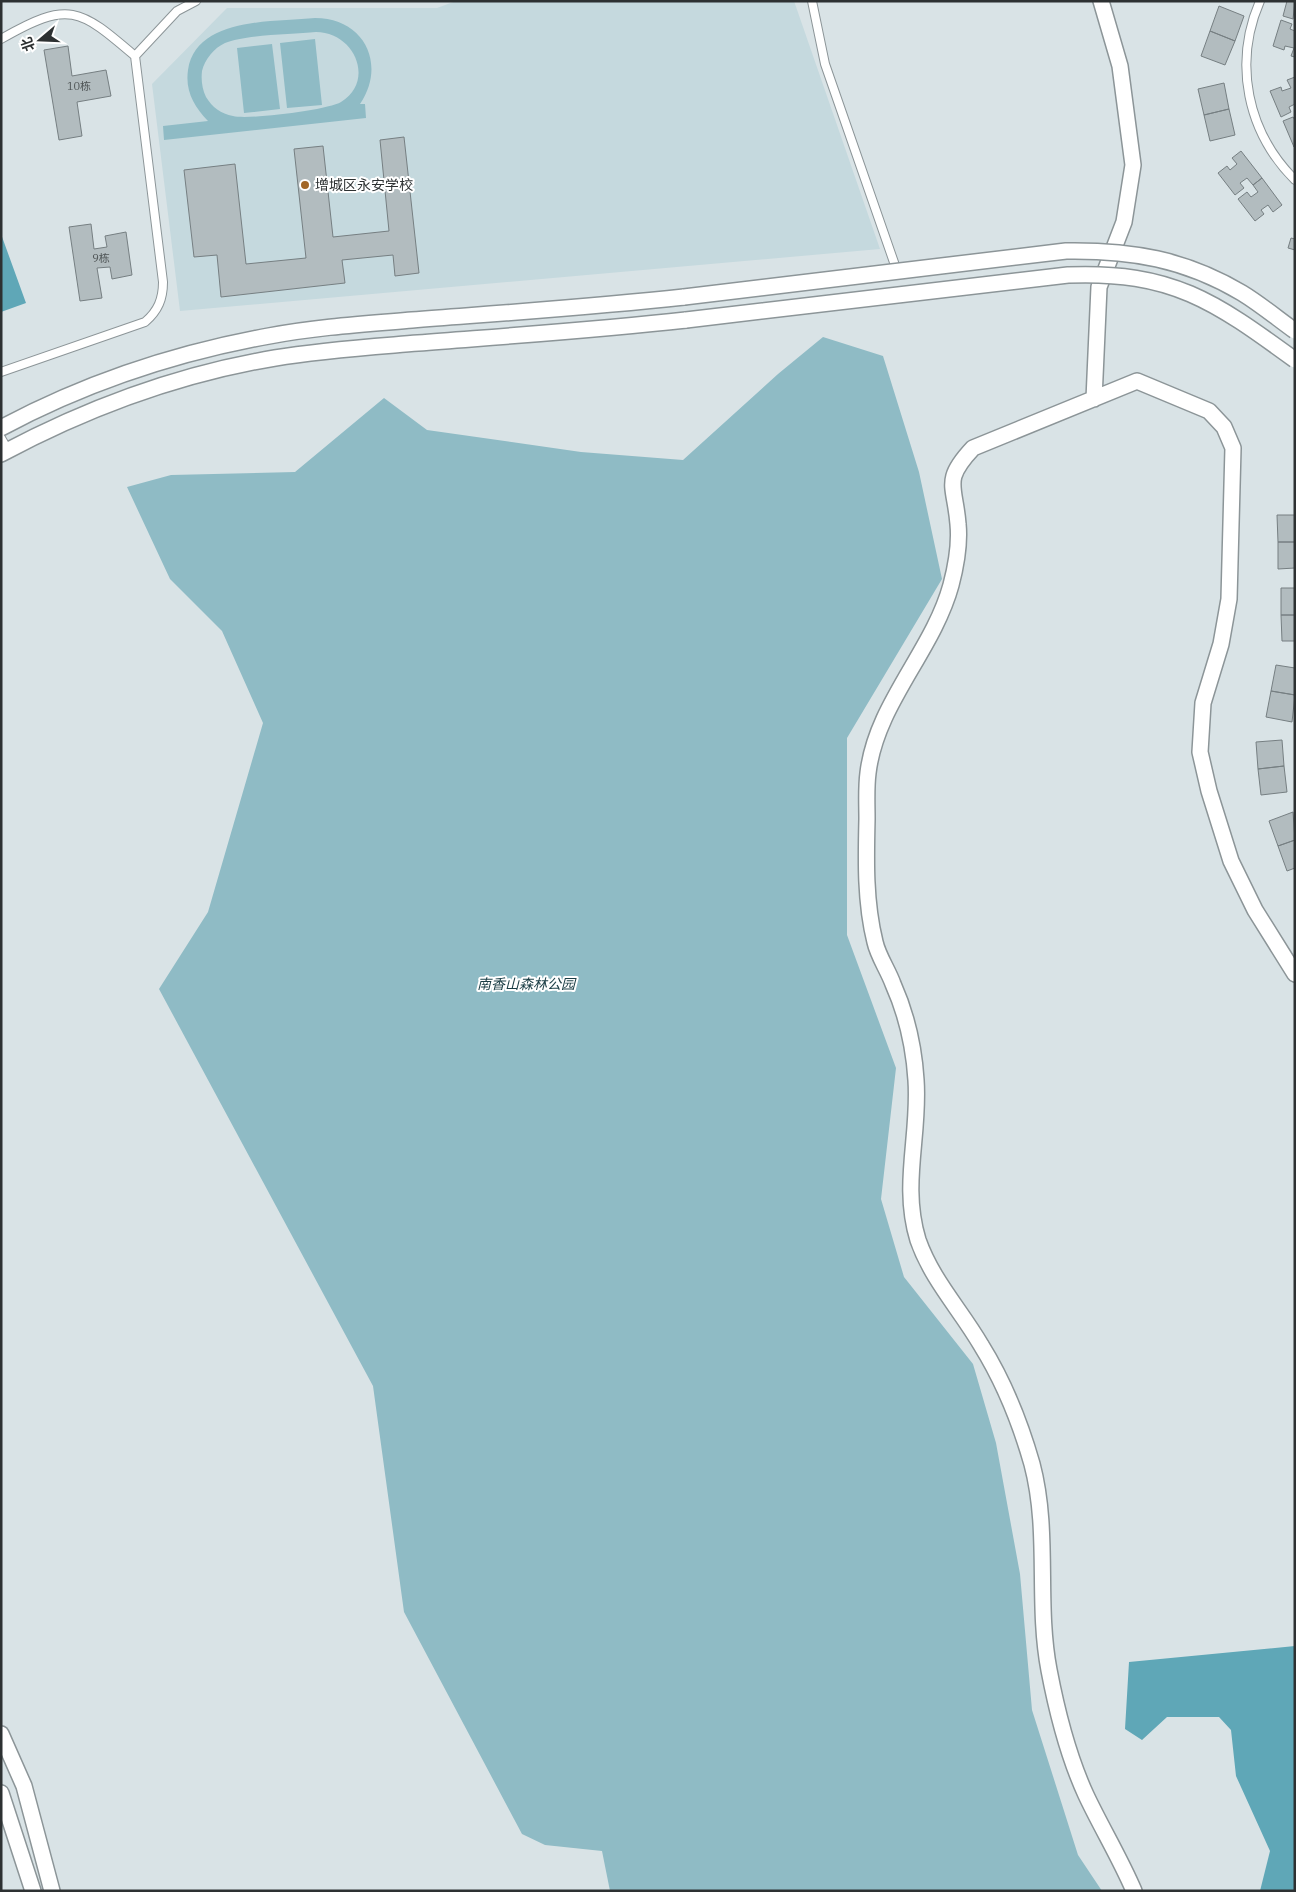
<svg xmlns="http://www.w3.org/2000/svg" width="1296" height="1892" font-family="'IBM Plex Serif','Noto Sans SC',serif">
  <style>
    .built { fill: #c5d9de }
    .green { fill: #8fbbc5; fill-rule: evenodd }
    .water { fill: #5fa7b7 }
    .building { fill: #b2bcbf; stroke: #767f82 }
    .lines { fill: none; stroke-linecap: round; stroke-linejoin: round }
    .service-casing { stroke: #8c9598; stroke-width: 10 }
    .minor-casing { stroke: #8c9598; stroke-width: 18 }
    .service { stroke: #fff; stroke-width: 8 }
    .minor { stroke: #fff; stroke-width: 15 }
    .minor-bridge-casing { stroke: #8c9598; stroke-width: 18; stroke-linecap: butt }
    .minor-bridge { stroke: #fff; stroke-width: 15 }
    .poi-dot { fill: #a16627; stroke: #fff; stroke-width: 2 }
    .labels { text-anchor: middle; stroke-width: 4; stroke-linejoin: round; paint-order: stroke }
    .number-label { font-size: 11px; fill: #4e5455 }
    .poi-label { font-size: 14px; fill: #2d3132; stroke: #fff; text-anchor: start }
    .park-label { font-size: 14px; font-style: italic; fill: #193c44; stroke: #fff }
  </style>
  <rect width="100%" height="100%" fill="#d9e3e6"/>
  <path class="built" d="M456 1H794L880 249 180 311 152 84 227 8H437Z"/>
  <path class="green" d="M315 18C364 18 387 64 360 104H365L366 118 164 140 163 126 208 121C194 106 185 91 188 70 196 17 274 22 315 18ZM316 32C354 32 376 80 341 102 328 110 248 120 233 116 221 114 212 107 206 97 202 89 201 80 202 71 205 59 214 48 225 43 244 35 293 34 316 32Z
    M315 39 322 105 287 108 280 43Z
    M272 44 280 109 244 113 237 48Z
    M823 337 883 356 919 472 942 579 847 738V935L896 1068 881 1199 904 1277 973 1364 996 1443 1020 1574 1032 1710 1078 1855 1102 1891H610L602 1851 545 1845 522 1834 404 1612 373 1386 159 989 208 912 263 723 222 631 170 579 127 487 171 475 295 472 384 398 427 430 581 452 683 460 778 374Z"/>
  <path class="water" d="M1 234 26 303 1 312Z
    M1295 1646V1891H1260L1270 1851 1236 1776 1231 1730 1219 1717H1167L1142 1740 1125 1729 1129 1662Z"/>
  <path class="building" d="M1287 1H1295L1293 19 1283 16Z
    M1219 6 1244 16 1235 41 1210 31Z
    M1281 20 1292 24 1290 29 1295 31V57L1291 56 1294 48 1285 46 1284 50 1273 46Z
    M1210 31 1235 41 1225 65 1201 56Z
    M68 46 72 76 106 70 111 96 77 102 82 136 59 140 44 50Z
    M1295 77V104L1289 107 1291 112 1281 117 1270 91 1281 87 1282 91 1291 88 1287 80Z
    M1224 83 1229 109 1204 115 1198 89Z
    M1229 109 1235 135 1210 141 1204 115Z
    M1293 117 1295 120 1294 147 1283 121Z
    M404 137 419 273 395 276 393 255 342 260 345 283 221 297 217 255 194 257 184 170 235 164 246 264 306 258 294 149 323 146 333 237 389 231 380 140Z
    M1241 151 1262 178 1253 185 1247 178 1240 183 1244 188 1235 195 1218 173 1227 166 1230 170 1237 164 1232 158Z
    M1262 178 1282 205 1273 212 1268 205 1261 210 1264 214 1255 221 1238 199 1247 192 1251 197 1258 192 1253 185Z
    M91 224 94 249 107 247 105 236 126 232 132 275 112 279 110 267 97 268 102 298 80 301 69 227Z
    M1291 238 1295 239V250L1288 248Z
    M1277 515H1295V542H1278Z
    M1278 542H1295V568L1278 569Z
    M1281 588H1295V615H1281Z
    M1281 615H1295V641H1282Z
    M1276 665 1295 668V695L1271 691Z
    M1271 691 1295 695 1292 722 1266 717Z
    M1282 740 1284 766 1258 769 1256 742Z
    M1284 766 1287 792 1261 795 1258 769Z
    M1293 812 1295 840 1278 846 1269 821Z
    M1295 840V868L1287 871 1278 846Z"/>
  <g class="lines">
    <defs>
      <path id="service" d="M812 1 825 64 897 271
        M1260 1C1233 63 1247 132 1295 180
        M1 39C69 0 79 8 135 56L163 282C163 299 158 311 145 322L1 372
        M135 56 177 11 196 1
        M1 438 8 450"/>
      <path id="minor" d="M1094 399 1099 287 1124 222 1133 165 1120 66 1101 1
        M1 428C85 383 175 353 269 336 316 327 364 324 412 320 502 313 593 307 684 297
        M1 454C87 408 179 374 275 358 322 350 370 347 418 343 507 336 597 330 686 320
        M1 1734 24 1786 52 1891
        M1 1793 33 1891
        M1134 1891C1120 1858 1101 1827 1086 1795 1068 1756 1057 1712 1049 1670 1036 1602 1050 1532 1032 1464 1020 1422 1004 1382 981 1345 960 1309 932 1280 918 1240 901 1185 920 1135 916 1080 914 1048 906 1013 893 984 888 970 878 956 875 942 865 902 866 860 867 819 867 804 866 788 868 773 876 704 933 651 951 585 956 566 960 544 958 524 955 485 942 481 973 448L1137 381 1209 411 1224 427 1233 448 1229 599 1221 644 1203 703 1200 752 1209 791 1231 861 1255 910 1295 974"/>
    </defs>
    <use href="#service" class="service-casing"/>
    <use href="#minor" class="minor-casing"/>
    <use href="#service" class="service"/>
    <use href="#minor" class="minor"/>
    <defs>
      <path id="minor-bridge" d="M684 297 1066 251C1131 250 1185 259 1242 293 1260 304 1277 318 1295 331
        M686 320 1068 275C1172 271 1214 301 1295 360"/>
    </defs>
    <use href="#minor-bridge" class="minor-bridge-casing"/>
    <use href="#minor-bridge" class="minor-bridge"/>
  </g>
  <circle class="poi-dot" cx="305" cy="185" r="5"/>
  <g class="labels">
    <g class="number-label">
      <text x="79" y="90">10栋</text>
      <text x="101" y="262">9栋</text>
    </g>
    <g class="poi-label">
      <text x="315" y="190">增城区永安学校</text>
    </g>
    <g class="park-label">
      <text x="526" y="989">南香山森林公园</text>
    </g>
  </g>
  <rect width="1296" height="1892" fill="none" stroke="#2d3132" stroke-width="5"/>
  <g transform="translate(40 40) rotate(251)" stroke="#ffffff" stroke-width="4" paint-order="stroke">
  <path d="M0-4L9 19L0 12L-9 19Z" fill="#2d3132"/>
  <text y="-8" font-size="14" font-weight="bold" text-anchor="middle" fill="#2d3132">北</text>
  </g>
</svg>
